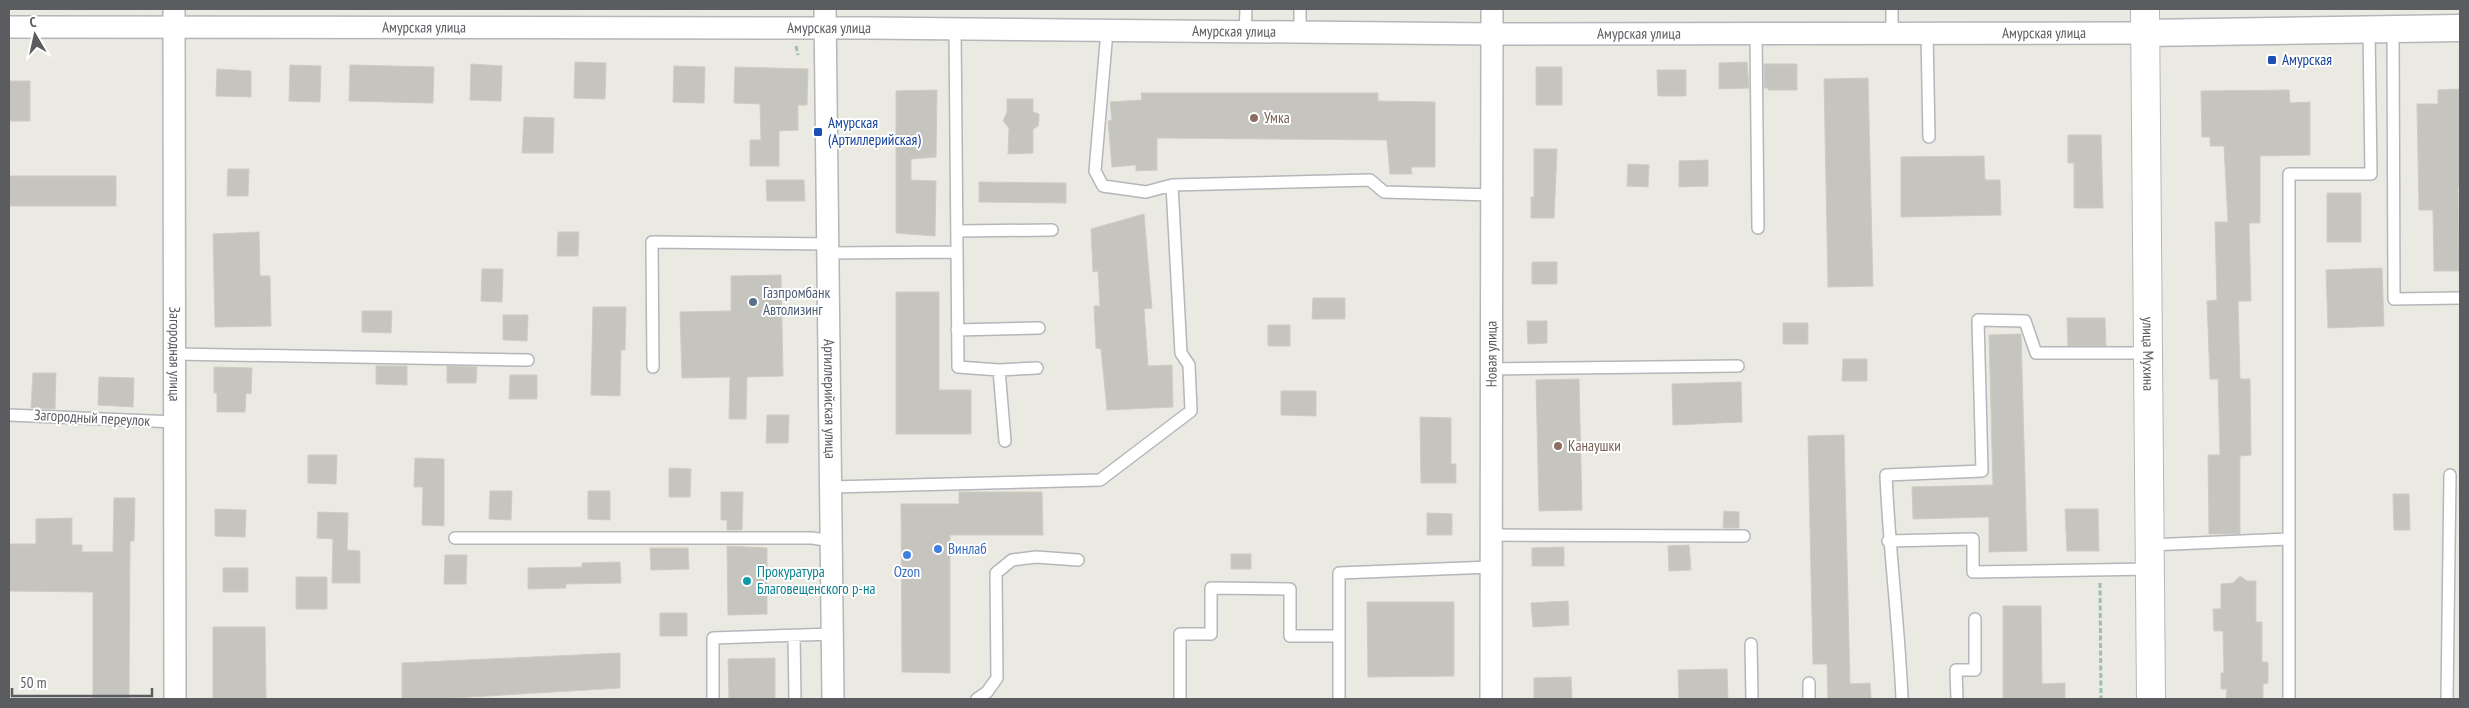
<svg xmlns="http://www.w3.org/2000/svg" width="2469" height="708" font-family="'PT Sans Narrow',sans-serif">
  <style>
    .building { fill: #c6c4be; stroke: #cfccc1 }
    .lines { fill: none; stroke-linecap: round; stroke-linejoin: round }
    .service-casing { stroke: #b4b6ba; stroke-width: 14 }
    .minor-casing { stroke: #b4b6ba; stroke-width: 24 }
    .tertiary-casing { stroke: #b4b6ba; stroke-width: 29 }
    .secondary-casing { stroke: #b5b7bc; stroke-width: 30 }
    .path { stroke: #9bc0ab; stroke-width: 3; stroke-dasharray: 5 2.5; stroke-linecap: butt }
    .service { stroke: #fff; stroke-width: 11 }
    .minor { stroke: #fff; stroke-width: 21 }
    .tertiary { stroke: #fff; stroke-width: 26 }
    .secondary { stroke: #fff; stroke-width: 28 }
    .transit-dot { fill: #1a4fb4; stroke: #fff; stroke-width: 2 }
    .education-dot { fill: #8d6e63; stroke: #fff; stroke-width: 2 }
    .service-dot { fill: #5c6f8a; stroke: #fff; stroke-width: 2 }
    .shop-dot { fill: #3f7fe0; stroke: #fff; stroke-width: 2 }
    .culture-dot { fill: #0f9aa8; stroke: #fff; stroke-width: 2 }
    .labels { text-anchor: middle; stroke-width: 4; stroke-linejoin: round; paint-order: stroke }
    .street-label { font-size: 15px; fill: #5a5c60; stroke: #fff }
    .transit-label { font-size: 15px; fill: #164399; stroke: #fff; text-anchor: start }
    .education-label { font-size: 15px; fill: #785e54; stroke: #fff; text-anchor: start }
    .service-label { font-size: 15px; fill: #4e5e75; stroke: #fff; text-anchor: start }
    .shop-label { font-size: 15px; fill: #366cbe; stroke: #fff; text-anchor: start }
    .culture-label { font-size: 15px; fill: #0d838f; stroke: #fff; text-anchor: start }
  </style>
  <rect width="100%" height="100%" fill="#ebeae2"/>
  <path class="building" d="M575 62 606 63 605 99 574 98Z
    M1747 62 1749 88 1719 89V63Z
    M471 64 502 66 501 101 470 100Z
    M1764 64H1797V90H1768V88H1764Z
    M290 65 321 66 320 102 289 101Z
    M350 65 434 67 433 103 349 101Z
    M674 66 705 67 704 103 673 102Z
    M735 67 808 69 807 105H798V130L779 131V166H750V140H761L760 104 734 103Z
    M1536 67H1562V105H1536Z
    M217 69 251 71V97L216 96Z
    M1657 70H1686V96H1658Z
    M1868 78 1873 286 1828 287 1824 79Z
    M9 81H30V121H9Z
    M2460 89V186H2458L2460 271H2434L2433 210H2419L2417 104H2438V90Z
    M937 90 936 157 911 159V180L936 181 935 236 896 233V91Z
    M2289 90 2290 103 2310 102V155L2260 156V223H2249L2251 301H2238L2240 379H2250L2251 455 2240 456V534H2209L2208 455H2220L2218 379H2210L2207 301 2217 300 2215 222H2228L2224 146H2210V137H2202L2201 91Z
    M1141 93H1378V101L1435 102V167H1411L1412 174H1390L1387 140 1157 138V170L1136 171V165L1112 167 1108 121 1112 120 1110 102 1142 100Z
    M1007 99H1033V112L1039 114V120L1038 126 1033 129V153L1008 154 1009 128 1003 121 1007 112Z
    M524 117 554 118 553 153H522Z
    M2068 135H2101L2103 208H2074V163H2068Z
    M1534 149H1557L1554 218H1531V197H1534Z
    M1984 156 1985 180H2000L2001 215 1901 217V157Z
    M1708 160V186L1679 187V161Z
    M1628 164 1649 165 1648 187 1627 186Z
    M228 169H249L248 196H227Z
    M9 176H116V206H9Z
    M766 180H804L805 201H767Z
    M979 182 1066 183V203L979 202Z
    M2327 193H2361V242H2327Z
    M1144 214 1152 308 1144 309 1148 366 1172 365 1173 407 1107 410 1101 349 1096 348 1094 306H1100L1098 271 1093 272 1091 229Z
    M259 232 260 276H270L271 326 215 327 213 234Z
    M558 232H579L578 256H557Z
    M1532 262H1557V284H1532Z
    M2382 268 2384 326 2328 328 2326 270Z
    M482 269H503L502 302 481 301Z
    M781 275 783 376 747 377 746 419H729L730 377 682 378 680 312 731 311V276Z
    M896 292H939V390H971V434H896Z
    M1313 298H1345V319H1312Z
    M593 307H626L625 350H621L620 396 591 395Z
    M362 311H392L391 333 362 332Z
    M503 315H528L527 341 503 340Z
    M2067 318H2105L2106 346H2068Z
    M1527 321H1547V343L1528 344Z
    M1783 323H1808V344H1783Z
    M1268 325H1290V346H1268Z
    M2021 334 2027 551 1989 552V517L1913 519 1912 487 1993 485 1989 335Z
    M1843 359H1867V381H1842Z
    M376 366H407V385L376 384Z
    M447 366 477 367 476 383H447Z
    M214 367 252 368 251 394 246 393 245 412H217V393H214Z
    M33 373H56L55 409 31 408Z
    M510 375H537V399H509Z
    M99 377 134 378 133 407 98 405Z
    M1579 379 1582 510 1539 511 1536 380Z
    M1741 382 1742 422 1673 425 1672 384Z
    M1281 391H1316V416L1281 415Z
    M767 415H789L788 443H766Z
    M1420 417 1451 418V464H1456V483H1421Z
    M1844 435 1850 684 1870 683 1871 699H1828L1827 664H1813L1808 436Z
    M308 455H337L336 484 308 483Z
    M415 458 444 459V526L422 525 423 487H414Z
    M669 468 691 469 690 497H669Z
    M490 491H512L511 520 489 519Z
    M588 491H610V520L588 519Z
    M721 492H743L742 530H727V520H721Z
    M959 492H1042L1043 535H950V673L902 672 901 504H959Z
    M2393 494H2409L2410 530H2394Z
    M114 498H135L134 541H130L129 699H93V592L9 591V544H36V519L72 518V545H82V552H113Z
    M215 509 246 510 245 537 215 536Z
    M2065 509H2098L2099 551H2067Z
    M1724 511 1739 512V528H1723Z
    M318 512 348 513 347 550 360 551V583H332L333 539 317 538Z
    M1427 513 1452 514V535H1427Z
    M1689 545 1691 570 1669 571 1668 546Z
    M727 546 767 548V614L728 615Z
    M1564 547V566H1532V548Z
    M650 548H688L689 569 651 570Z
    M1231 554H1251V569H1231Z
    M445 555H467L466 584H444Z
    M620 562 621 583 566 584V588L528 589V568L582 567V563Z
    M223 568H248V592H223Z
    M2240 576 2247 581H2256V622H2262V662H2268V683L2263 684V699H2226L2227 689H2221V673H2224L2223 631H2214L2213 609H2221V584L2233 583Z
    M296 577H327V609H296Z
    M1568 601 1569 625 1533 627 1531 603Z
    M1367 602H1454V676L1368 677Z
    M2003 606H2041L2042 684 2065 683V699H2003Z
    M660 613H687V636H660Z
    M213 627H265L266 699H213Z
    M620 653V688L437 699H402V663Z
    M775 658V699H729L728 659Z
    M1727 669 1728 699H1679L1678 670Z
    M1571 677 1572 699H1534V678Z"/>
  <g class="lines">
    <defs>
      <path id="service" d="M2393 29 2394 299 2460 298
        M1107 31 1095 171 1103 186 1146 192 1172 185 1370 180 1384 192 1492 195
        M1245 32 1246 9
        M1300 33V9
        M1892 33V9
        M1927 33 1929 137
        M1756 34 1758 228
        M957 231 1052 230
        M957 252 958 367 999 370 1005 441
        M829 253 957 252 955 29
        M957 330 1039 328
        M174 354 528 360
        M653 367 652 242 829 244
        M1491 369 1738 366
        M999 370 1037 368
        M9 415 175 422
        M832 487 1100 480 1191 411 1189 365 1181 353 1172 185
        M1491 535 1744 536
        M455 538H812L832 541
        M1888 541 1973 539V572L2150 569
        M2150 545 2289 539
        M794 636 795 699
        M1751 644 1752 699
        M1809 683V699
        M713 699V638L833 634
        M977 699 987 692 997 678 996 573 1012 560 1036 557 1078 560
        M1180 699V634H1211V588L1290 589V636H1339
        M1339 699V573L1491 567
        M1902 699C1899 624 1889 550 1886 475L1982 471 1978 320 2025 321 2036 353H2148
        M1957 699 1956 670H1975V619
        M2289 699V174H2371L2369 30
        M2447 699 2450 475"/>
      <g id="minor">
        <path id="s1" d="M174 9 175 699"/>
        <path id="s2" d="M825 9 833 699"/>
        <path id="s3" d="M9 27 868 28 1492 34 2145 33"/>
        <path id="s4" d="M1491 699 1492 9"/>
      </g>
      <path id="tertiary" d="M2145 33 2460 28"/>
      <g id="secondary">
        <path id="s5" d="M2145 9 2151 699"/>
      </g>
    </defs>
    <use href="#service" class="service-casing"/>
    <use href="#minor" class="minor-casing"/>
    <use href="#tertiary" class="tertiary-casing"/>
    <use href="#secondary" class="secondary-casing"/>
    <path class="path" d="M796 46 798 55
      M2100 583 2101 699"/>
    <use href="#service" class="service"/>
    <use href="#minor" class="minor"/>
    <use href="#tertiary" class="tertiary"/>
    <use href="#secondary" class="secondary"/>
  </g>
  <g class="transit-dot">
    <rect x="2267" y="55" width="10" height="10" rx="2.5"/>
    <rect x="813" y="127" width="10" height="10" rx="2.5"/>
  </g>
  <g class="education-dot">
    <circle cx="1254" cy="118" r="5"/>
    <circle cx="1558" cy="446" r="5"/>
  </g>
  <circle class="service-dot" cx="753" cy="302" r="5"/>
  <g class="shop-dot">
    <circle cx="938" cy="549" r="5"/>
    <circle cx="907" cy="555" r="5"/>
  </g>
  <circle class="culture-dot" cx="747" cy="581" r="5"/>
  <g class="labels">
    <g class="street-label">
      <text dy="5" stroke="none"><textPath href="#s3" startOffset="415">Амурская улица</textPath></text>
      <text dy="5" stroke="none"><textPath href="#s3" startOffset="820">Амурская улица</textPath></text>
      <text dy="5" stroke="none"><textPath href="#s3" startOffset="1225">Амурская улица</textPath></text>
      <text dy="5" stroke="none"><textPath href="#s3" startOffset="2035">Амурская улица</textPath></text>
      <text dy="5" stroke="none"><textPath href="#s3" startOffset="1630">Амурская улица</textPath></text>
      <text dy="5" stroke="none"><textPath href="#s1" startOffset="345">Загородная улица</textPath></text>
      <text dy="5" stroke="none"><textPath href="#s4" startOffset="345">Новая улица</textPath></text>
      <text dy="5" stroke="none"><textPath href="#s5" startOffset="345">улица Мухина</textPath></text>
      <text dy="5" stroke="none"><textPath href="#s2" startOffset="390">Артиллерийская улица</textPath></text>
      <text transform="translate(92 418) rotate(3)" y="5">Загородный переулок</text>
    </g>
    <g class="transit-label">
      <text x="2282" y="65">Амурская</text>
      <text x="828" y="128">Амурская<tspan x="828" dy="17">(Артиллерийская)</tspan></text>
    </g>
    <g class="education-label">
      <text x="1264" y="123">Умка</text>
      <text x="1568" y="451">Канаушки</text>
    </g>
    <g class="service-label">
      <text x="763" y="298">Газпромбанк<tspan x="763" dy="17">Автолизинг</tspan></text>
    </g>
    <g class="shop-label">
      <text x="948" y="554">Винлаб</text>
      <text x="907" y="577" text-anchor="middle">Ozon</text>
    </g>
    <g class="culture-label">
      <text x="757" y="577">Прокуратура<tspan x="757" dy="17">Благовещенского р-на</tspan></text>
    </g>
  </g>
  <rect width="2469" height="708" fill="none" stroke="#5a5c60" stroke-width="20"/>
  <g transform="translate(35 35) rotate(351)" stroke="#ffffff" stroke-width="4" paint-order="stroke">
  <path d="M0-4L9 19L0 12L-9 19Z" fill="#5a5c60"/>
  <text y="-8" font-size="14" font-weight="bold" text-anchor="middle" fill="#5a5c60">С</text>
  </g>
  <path d="M12 688v8h140v-8" fill="none" stroke="#5a5c60" stroke-width="2.5"/>
  <text x="20" y="688" font-size="15" fill="#5a5c60" stroke="#ffffff" stroke-width="4" paint-order="stroke">50 m</text>
</svg>
